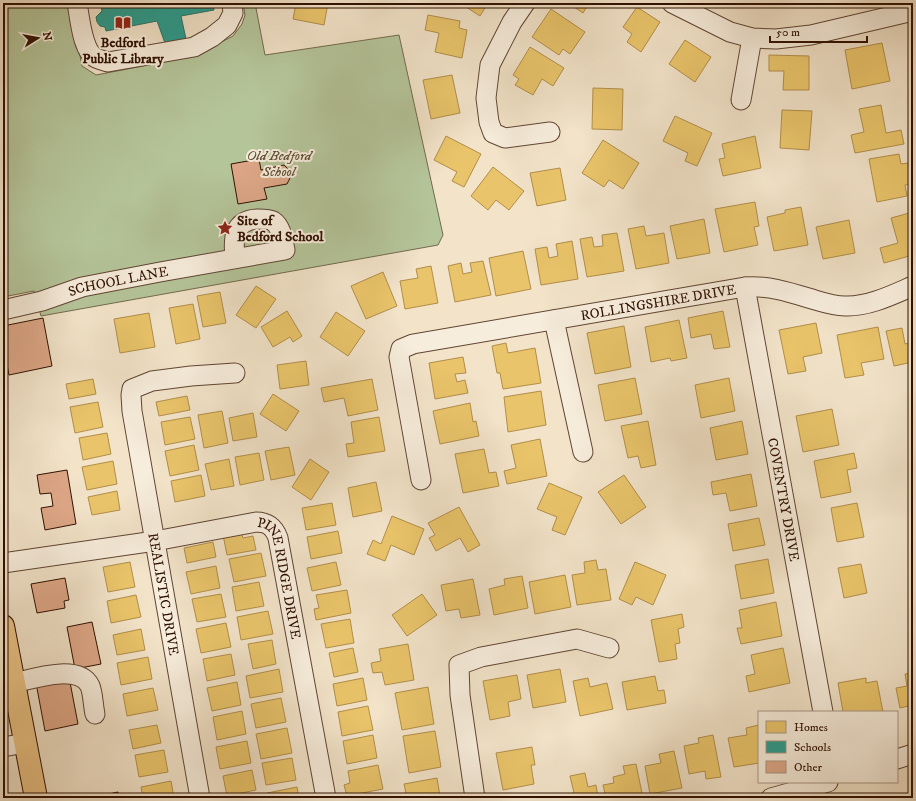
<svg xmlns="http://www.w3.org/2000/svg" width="916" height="801" font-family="'IM FELL DW Pica',serif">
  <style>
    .green { fill: #b5c59a; stroke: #726a4e }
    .homes { fill: #e9c46a; stroke: #b18e4a }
    .schools { fill: #2a9d8f; stroke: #2c7364 }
    .building { fill: #dda787; stroke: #2f1001 }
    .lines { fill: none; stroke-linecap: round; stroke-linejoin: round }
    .minor-casing { stroke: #604533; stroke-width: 21 }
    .major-casing { stroke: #2f1001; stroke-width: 24 }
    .minor { stroke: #f7eddc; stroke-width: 19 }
    .major { stroke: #e9c284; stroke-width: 22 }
    .labels { text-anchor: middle; stroke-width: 4; stroke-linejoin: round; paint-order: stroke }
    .poi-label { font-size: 14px; font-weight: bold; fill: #2f1001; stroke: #f7eddc }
    .park-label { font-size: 14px; font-style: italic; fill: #5e4f37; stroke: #f7eddc }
    .street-label { font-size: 14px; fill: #2f1001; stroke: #f7eddc }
  </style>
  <rect width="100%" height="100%" fill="#f2e3c9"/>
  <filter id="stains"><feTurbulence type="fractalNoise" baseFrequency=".005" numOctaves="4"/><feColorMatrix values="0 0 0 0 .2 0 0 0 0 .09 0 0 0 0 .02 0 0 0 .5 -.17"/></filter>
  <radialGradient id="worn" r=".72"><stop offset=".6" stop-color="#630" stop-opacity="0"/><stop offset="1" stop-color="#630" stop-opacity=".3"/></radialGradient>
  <path class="green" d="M3 3H70L82 66 96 75 194 56 233 36 242 24 245 15 243 3H255L265 55 399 35 443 235 438 245 41 316 34 291 3 297Z"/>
  <path class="homes" d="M296 3H328L324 25 293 19Z
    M460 3H488L480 16Z
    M568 3H589L583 13Z
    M637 7 660 22 641 52 627 42 632 34 623 27Z
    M551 9 585 32 570 54 563 49 559 55 532 37Z
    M428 15 460 21 459 28 467 30 462 58 435 52 439 33 425 30Z
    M685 40 711 57 695 82 669 64Z
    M882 43 890 81 852 89 845 50Z
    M530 47 564 68 553 86 542 79 533 95 515 85 519 79 513 75Z
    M769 55 809 56V90H783L784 71H769Z
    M452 75 460 113 431 119 423 80Z
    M593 88 623 89 622 130 592 129Z
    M881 105 886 133 901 130 904 144 855 153 851 135 864 132 859 109Z
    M782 110 812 111 809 150 780 148Z
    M675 116 712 133 697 166 685 161 688 153 663 141Z
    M446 136 481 154 464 187 452 181 457 172 434 160Z
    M755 136 761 168 723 176 719 159 725 158 722 144Z
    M603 140 639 163 623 189 609 180 604 187 582 173Z
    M899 154 901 164 908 163 911 184 905 185 907 196 877 202 869 159Z
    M493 167 524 191 509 210 496 200 488 210 471 196Z
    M560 168 566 200 537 206 530 173Z
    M755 202 759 226 754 227 758 245 724 252 715 209Z
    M801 207 808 245 774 251 767 217 785 213V210Z
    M913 212V255L884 263 880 248 898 243 891 218Z
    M704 219 710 253 677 259 670 226Z
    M849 220 855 253 823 259 816 227Z
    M644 226 646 236 664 233 669 263 636 269 628 229Z
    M617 233 624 271 587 277 580 239 592 237 594 247 603 246 602 235Z
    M572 241 578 279 541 285 535 249 547 247 549 258 558 256 556 244Z
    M523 251 531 289 496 296 489 258Z
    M483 261 491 295 455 302 448 266 461 263 463 274 472 272 470 263Z
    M431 266 438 303 405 309 400 281 418 278 416 269Z
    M383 272 397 306 366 319 351 286Z
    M256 286 276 299 256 328 236 315Z
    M220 292 226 323 203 327 197 296Z
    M193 304 200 339 176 344 169 308Z
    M287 311 302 336 293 342 290 337 273 347 261 327Z
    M723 311 730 347 714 349 711 334 691 338 688 318Z
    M336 312 365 331 348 356 320 337Z
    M149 313 155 347 120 353 114 319Z
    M679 320 687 358 671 361 670 358 651 362 645 327Z
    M816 323 822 353 803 357 806 371 788 374 779 330Z
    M624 326 631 367 595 374 587 333Z
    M878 327 884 359 861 363 864 375 845 378 837 335Z
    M902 328 905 344 913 342V362L894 366 886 331Z
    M506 343 508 353 535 348 541 383 503 389 500 373H497L492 346Z
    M463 357 466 373 455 374 457 382 465 380 468 393 435 399 429 363Z
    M306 361 309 385 280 389 277 365Z
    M635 378 642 414 605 421 598 385Z
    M729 378 735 411 701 418 695 385Z
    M93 379 96 394 69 399 66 384Z
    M372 379 378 410 348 416 344 398 324 402 321 388Z
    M541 391 546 425 508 432 504 397Z
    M273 394 299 411 286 431 260 414Z
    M187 396 190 410 159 416 156 402Z
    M98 402 103 427 75 433 70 407Z
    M470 403 473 422 476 421 479 436 440 444 433 411Z
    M832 409 839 445 803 452 796 416Z
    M222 411 228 443 204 448 198 415Z
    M253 413 257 437 233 441 229 418Z
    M190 417 195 439 165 445 161 422Z
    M379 417 385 451 348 457 346 444 354 443 351 422Z
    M648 421 656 465 641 468 638 456 628 458 621 426Z
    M742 421 748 454 716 460 710 428Z
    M107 433 111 454 83 460 79 438Z
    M540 439 547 476 507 484 504 471 516 468 511 445Z
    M194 445 199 470 170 476 165 451Z
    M289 447 295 475 271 480 265 451Z
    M484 449 489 473 496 472 499 486 463 493 455 454Z
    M259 453 264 480 240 485 235 457Z
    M854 453 857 468 847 470 851 492 821 498 814 461Z
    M229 459 234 486 211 490 205 464Z
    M310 459 329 472 311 500 292 487Z
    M113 461 117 484 87 490 82 467Z
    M751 474 757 506 730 511 726 493 713 495 711 482Z
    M201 475 205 496 175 502 171 481Z
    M624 475 646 507 621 524 598 492Z
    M376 482 382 511 353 517 348 488Z
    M549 483 582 497 565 535 552 530 557 517 537 509Z
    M117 491 120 510 92 515 88 497Z
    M332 503 336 525 306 530 302 508Z
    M857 503 864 537 837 542 831 508Z
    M459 507 480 545 468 552 460 538 436 551 429 538 435 535 428 523Z
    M392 516 424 529 414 555 391 545 385 561 367 554 373 540 381 544Z
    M759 518 765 545 733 551 728 524Z
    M338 531 342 553 311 559 307 537Z
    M241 532 243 538 253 536 256 550 227 555 223 535Z
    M213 542 216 557 187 563 184 548Z
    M261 553 266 576 234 582 229 559Z
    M768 559 774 593 741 599 735 565Z
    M596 560 598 570 606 569 611 600 577 605 572 575 585 573 584 562Z
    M130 562 135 587 108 592 103 567Z
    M336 562 341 585 312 591 307 568Z
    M635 562 666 575 653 605 636 597 632 605 619 599Z
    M861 564 867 593 844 598 838 568Z
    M216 566 220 588 191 594 186 572Z
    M565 575 571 607 535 614 529 582Z
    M522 576 528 608 494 615 489 589 505 585 504 579Z
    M473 579 480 615 461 618 459 609 446 611 441 585Z
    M259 582 264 606 236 611 232 587Z
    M347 590 351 613 316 620 314 609 319 608 316 595Z
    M221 594 226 617 197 622 192 599Z
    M422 594 437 615 407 636 392 615Z
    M136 595 141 617 111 623 107 601Z
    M776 602 782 636 741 644 737 628H742L739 610Z
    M268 611 273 634 241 640 237 617Z
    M682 614 684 627 678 629 680 643 675 644 677 659 659 662 651 620Z
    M350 619 354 643 326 648 321 624Z
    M226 623 231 647 201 653 196 629Z
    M141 629 145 650 117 655 113 635Z
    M272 640 276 664 253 669 248 644Z
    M408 644 414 680 385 685 382 672 373 673 371 663 381 661 379 649Z
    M353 648 358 672 334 677 329 653Z
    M783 648 790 683 749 692 746 676 755 674 751 655Z
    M231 654 235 675 207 681 203 659Z
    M148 657 152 679 121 685 117 663Z
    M279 669 283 692 250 698 246 676Z
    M560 669 566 702 533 708 527 675Z
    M913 673V705L900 708 896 688 907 686 905 674Z
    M517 675 521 699 508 702 510 716 490 720 483 681Z
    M655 676 658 691 664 690 666 703 627 710 622 682Z
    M363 678 367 700 337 706 333 684Z
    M588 678 590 687 607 683 613 709 580 716 573 681Z
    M866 678V683L877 681 883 712H843L838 683Z
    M237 682 241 705 212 711 207 688Z
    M428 687 434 724 402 730 395 693Z
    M153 688 158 710 127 716 123 694Z
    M281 698 286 722 256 728 251 704Z
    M368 706 373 730 342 736 338 712Z
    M242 711 246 734 217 740 213 717Z
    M157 725 161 743 133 749 129 730Z
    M759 725V763L734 767 728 738 747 735 746 728Z
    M287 728 292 753 261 759 256 734Z
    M435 731 441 767 409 773 403 736Z
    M373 735 377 758 347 764 343 741Z
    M713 735 721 777 706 779 705 771 689 774 684 746 699 743 698 738Z
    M247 741 251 763 220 769 216 747Z
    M532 747 535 765H531L534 784 503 790 496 753Z
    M164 750 168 772 139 777 135 755Z
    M674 751 682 788 650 794 645 766 661 763 659 754Z
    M292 758 296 780 266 785 262 763Z
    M636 764 643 798H606L603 785 614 783 613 777 625 774 623 766Z
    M378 765 383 789 347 796 344 785 350 783 348 771Z
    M252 770 256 790 227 796 223 776Z
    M585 773 588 787 596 785 598 798H563L562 795 574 793 570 776Z
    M437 778 440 796 447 794 448 798H407L404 784Z
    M171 781 174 798H143L141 787Z
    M297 787 299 798H268L267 793Z
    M383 794 384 798H362Z"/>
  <path class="schools" d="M100 3H213L214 10 181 16 186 39 165 43 157 21 106 31 105 27 100 26 97 22 96 17 102 11Z"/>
  <path class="building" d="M259 159 261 170 284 165 287 168 289 171 290 178 287 184 264 188 267 199 238 204 231 164Z
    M43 318 52 366 9 375 3 345V326Z
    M67 470 76 524 45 530 41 508 53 506 51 493 40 494 37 475Z
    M65 578 69 600 64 601 65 608 37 613 31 584Z
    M92 622 101 664 75 669 67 627Z
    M69 677 78 724 45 731 36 683Z
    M118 792 119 798H89Z"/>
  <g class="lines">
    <defs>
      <g id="minor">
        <path d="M77 3C80 18 82 51 96 58 100 60 105 61 108 62L194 47 212 37 227 25 233 13 232 3"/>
        <path d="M525 3 512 22 490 65 486 98 489 122 493 133 505 138 550 132"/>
        <path d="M672 3 730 32 752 38 776 39 811 35 913 11"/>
        <path d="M741 100 752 38"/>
        <path id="s1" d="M745 287 823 712"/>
        <path id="s2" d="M3 310 42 301 82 287 160 272 285 250C283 241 282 227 273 221 269 219 262 219 258 219 233 220 233 239 235 258"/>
        <path d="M554 320 583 452"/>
        <path id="s3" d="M421 480 399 357 401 349 413 344 745 287C769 285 792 293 815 300 825 303 835 306 845 306 868 307 892 295 913 286"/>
        <path id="s4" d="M3 563 155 541 256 522C268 522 274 527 278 538L326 798"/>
        <path d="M14 683C32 679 79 663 90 686 93 693 93 705 95 714"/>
        <path d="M3 747 25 743"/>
        <path d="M897 759 913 754"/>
        <path d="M200 798 132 411 131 395 132 389 152 381 191 376 235 373"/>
        <path d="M475 798 460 695 459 665 481 657 577 639 609 648"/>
        <path d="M771 798 828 782"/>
      </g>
      <path id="major" d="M3 626 36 798"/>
    </defs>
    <use href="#minor" class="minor-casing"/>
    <use href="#major" class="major-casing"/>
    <use href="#minor" class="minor"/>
    <use href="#major" class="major"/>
  </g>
  <defs>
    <symbol id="library-bare" viewBox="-9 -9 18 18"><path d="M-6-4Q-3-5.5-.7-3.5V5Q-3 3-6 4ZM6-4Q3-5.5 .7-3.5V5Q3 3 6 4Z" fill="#8f2418" stroke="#f7eddc" stroke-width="2.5" paint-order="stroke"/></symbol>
    <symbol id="sight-bare" viewBox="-9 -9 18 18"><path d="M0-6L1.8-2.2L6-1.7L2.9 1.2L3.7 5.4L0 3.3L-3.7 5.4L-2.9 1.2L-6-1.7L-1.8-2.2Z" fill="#8f2418" stroke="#f7eddc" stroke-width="2.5" paint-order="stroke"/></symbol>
  </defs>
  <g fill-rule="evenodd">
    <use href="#library-bare" x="112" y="12" width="22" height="22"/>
    <use href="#sight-bare" x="214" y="217" width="22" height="22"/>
  </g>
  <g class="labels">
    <g class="poi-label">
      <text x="123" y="47">Bedford<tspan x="123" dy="16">Public Library</tspan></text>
      <text x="237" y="225" text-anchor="start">Site of<tspan x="237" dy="16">Bedford School</tspan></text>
    </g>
    <g class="park-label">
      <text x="279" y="160">Old Bedford<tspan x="279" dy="16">School</tspan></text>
    </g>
    <g class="street-label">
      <text dy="5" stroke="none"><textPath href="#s2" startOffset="119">SCHOOL LANE</textPath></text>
      <text dy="5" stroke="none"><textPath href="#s3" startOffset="395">ROLLINGSHIRE DRIVE</textPath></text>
      <text dy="5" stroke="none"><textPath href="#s1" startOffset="216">COVENTRY DRIVE</textPath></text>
      <text dy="5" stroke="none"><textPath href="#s4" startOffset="323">PINE RIDGE DRIVE</textPath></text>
      <text transform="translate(164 594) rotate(80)" y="5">REALISTIC DRIVE</text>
    </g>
  </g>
  <rect width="916" height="801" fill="none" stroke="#f2e3c9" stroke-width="16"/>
  <rect x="4" y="4" width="908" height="793" fill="none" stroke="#2f1001" stroke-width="2"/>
  <rect x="8" y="8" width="900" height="785" fill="none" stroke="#2f1001"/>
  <rect x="758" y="711" width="140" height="72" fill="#f7eddc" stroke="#a79584"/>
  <rect x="766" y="721" width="20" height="12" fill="#e9c46a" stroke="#a79584"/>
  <text x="794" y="731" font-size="12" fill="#2f1001">Homes</text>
  <rect x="766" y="741" width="20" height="12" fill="#2a9d8f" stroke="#a79584"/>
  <text x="794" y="751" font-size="12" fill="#2f1001">Schools</text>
  <rect x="766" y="761" width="20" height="12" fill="#dda787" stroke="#a79584"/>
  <text x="794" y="771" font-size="12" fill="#2f1001">Other</text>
  <g transform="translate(38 38) rotate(79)" stroke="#f7eddc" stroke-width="3" paint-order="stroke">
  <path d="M0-3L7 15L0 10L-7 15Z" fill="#2f1001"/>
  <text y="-6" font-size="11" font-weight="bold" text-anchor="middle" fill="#2f1001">N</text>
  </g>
  <path d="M770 36v6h97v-6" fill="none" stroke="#2f1001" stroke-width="2"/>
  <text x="776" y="36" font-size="12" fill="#2f1001" stroke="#f7eddc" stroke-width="3" paint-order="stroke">50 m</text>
  <rect width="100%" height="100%" filter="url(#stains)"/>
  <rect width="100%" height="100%" fill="url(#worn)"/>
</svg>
